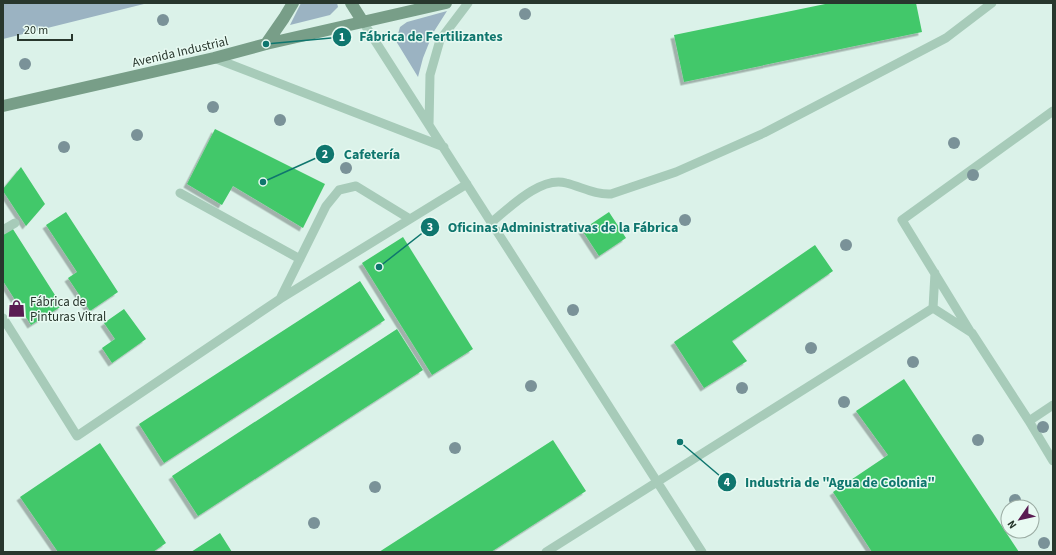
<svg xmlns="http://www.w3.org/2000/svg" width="1056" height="555" font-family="'Source Sans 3',sans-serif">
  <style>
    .green { fill: #9bb3c2 }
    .building { fill: #43c86a; filter: url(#shadow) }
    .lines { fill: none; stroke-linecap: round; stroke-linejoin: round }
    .lane { stroke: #a7cbb9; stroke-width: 9 }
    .secondary { stroke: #789e88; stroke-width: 12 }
    .tree { fill: #7a9298 }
    .labels { text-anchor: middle; stroke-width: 3; stroke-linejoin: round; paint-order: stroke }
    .street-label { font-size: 13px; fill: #28372d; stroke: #e8faf2 }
    .poi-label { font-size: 13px; fill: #28372d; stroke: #e8faf2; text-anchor: start }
    .leader { fill: none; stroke: #0f766e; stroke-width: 1.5 }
    .callout-dot { fill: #0f766e; stroke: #e8faf2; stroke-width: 1.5 }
    .mark-label { font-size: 12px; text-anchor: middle; font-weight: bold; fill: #fff }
    .callout-label { font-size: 14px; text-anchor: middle; font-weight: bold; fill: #0f766e; stroke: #e8faf2; stroke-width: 3; stroke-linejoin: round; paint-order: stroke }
  </style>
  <defs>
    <filter id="shadow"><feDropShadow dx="-3.5" dy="3.5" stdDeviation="0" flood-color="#0004"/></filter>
  </defs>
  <rect width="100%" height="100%" fill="#dbf2e9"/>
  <path class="green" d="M3 3H148L3 39Z
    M301 3H337L338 7 330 15 290 25Z
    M447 11 433 33 423 58 418 77 396 41 400 27 407 22Z"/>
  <path class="building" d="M830 3H916L922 32 684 82 674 35Z
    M215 129 325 184 303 228 233 186 222 205 187 184Z
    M21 167 45 204 26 226 3 191V189Z
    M66 212 118 292 90 311 68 278 77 272 46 225Z
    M609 212 626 238 599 256 582 230Z
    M11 226 62 306 31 325 3 281V231Z
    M403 237 473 349 432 375 362 263Z
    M815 245 833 271 732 341 747 361 704 388 674 342Z
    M360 281 385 320 164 463 139 424Z
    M124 309 146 339 112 363 102 348 115 339 104 323Z
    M397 329 423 370 198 516 172 476Z
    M904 379 1019 552H872L833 492 888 455 856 411Z
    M553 440 586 491 491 552H379Z
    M100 443 166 543 153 552H58L20 497Z
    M220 533 232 552H191Z"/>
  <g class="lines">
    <path class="lane" d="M363 22 702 552
      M214 58 444 147
      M429 125 430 75 440 40 468 3
      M180 193 300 259
      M492 222C510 207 541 176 566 183 582 187 595 195 611 194L676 172 764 133 946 38 992 3
      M3 230 15 223
      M280 299 326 206 339 190 356 186 410 219
      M933 308 935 273
      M3 318 77 436 280 299 467 184
      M970 331 902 220 1053 111
      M1029 421 1053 405
      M546 552 933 308 972 333 1029 421 1053 461"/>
    <path class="secondary" d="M351 3 363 22
      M266 44 284 18 293 3
      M3 106 214 58 266 44 446 3"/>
  </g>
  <g class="tree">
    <circle cx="525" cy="14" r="6"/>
    <circle cx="163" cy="20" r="6"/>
    <circle cx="25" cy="64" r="6"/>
    <circle cx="213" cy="107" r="6"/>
    <circle cx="280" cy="120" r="6"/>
    <circle cx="137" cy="135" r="6"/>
    <circle cx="954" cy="143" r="6"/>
    <circle cx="64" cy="147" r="6"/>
    <circle cx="346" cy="168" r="6"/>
    <circle cx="973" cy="175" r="6"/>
    <circle cx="685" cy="220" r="6"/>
    <circle cx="846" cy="245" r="6"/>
    <circle cx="573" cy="310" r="6"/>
    <circle cx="811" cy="348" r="6"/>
    <circle cx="913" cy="362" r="6"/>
    <circle cx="531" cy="386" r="6"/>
    <circle cx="742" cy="388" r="6"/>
    <circle cx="844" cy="402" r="6"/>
    <circle cx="1043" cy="427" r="6"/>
    <circle cx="978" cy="440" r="6"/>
    <circle cx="455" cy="448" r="6"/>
    <circle cx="375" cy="487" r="6"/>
    <circle cx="1015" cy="500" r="6"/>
    <circle cx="314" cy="523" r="6"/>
    <circle cx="1044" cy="543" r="6"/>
  </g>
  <defs>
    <symbol id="shop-bare" viewBox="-9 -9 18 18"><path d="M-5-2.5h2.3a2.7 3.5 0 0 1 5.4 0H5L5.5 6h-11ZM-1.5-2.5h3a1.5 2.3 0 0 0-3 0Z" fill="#591c52" stroke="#e8faf2" stroke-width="2.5" paint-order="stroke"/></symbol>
  </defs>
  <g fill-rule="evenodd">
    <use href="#shop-bare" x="4" y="296" width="25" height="25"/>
  </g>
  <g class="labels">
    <g class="street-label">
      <text transform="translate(180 51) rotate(-13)" y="5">Avenida Industrial</text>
    </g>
    <g class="poi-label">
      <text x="30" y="306">Fábrica de<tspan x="30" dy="15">Pinturas Vitral</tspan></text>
    </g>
  </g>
  <path class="leader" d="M266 44L342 37M263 182L325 154M379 267L430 227M680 442L727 482"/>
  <g class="callout-dot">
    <circle cx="266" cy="44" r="4"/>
    <circle cx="263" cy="182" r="4"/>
    <circle cx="379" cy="267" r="4"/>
    <circle cx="680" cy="442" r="4"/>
    <circle cx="342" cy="37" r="10"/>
    <circle cx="325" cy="154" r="10"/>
    <circle cx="430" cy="227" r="10"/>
    <circle cx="727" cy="482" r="10"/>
  </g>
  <g class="mark-label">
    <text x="342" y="41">1</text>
    <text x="325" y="158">2</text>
    <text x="430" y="231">3</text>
    <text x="727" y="486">4</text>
  </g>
  <g class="callout-label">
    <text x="431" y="41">Fábrica de Fertilizantes</text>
    <text x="372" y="159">Cafetería</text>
    <text x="563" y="232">Oficinas Administrativas de la Fábrica</text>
    <text x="840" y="487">Industria de "Agua de Colonia"</text>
  </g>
  <rect width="1056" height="555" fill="none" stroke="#28372d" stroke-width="8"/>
  <g transform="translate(1020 519) rotate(236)"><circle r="19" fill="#e8faf2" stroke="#9baca3"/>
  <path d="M0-3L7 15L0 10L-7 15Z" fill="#591c52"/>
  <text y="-6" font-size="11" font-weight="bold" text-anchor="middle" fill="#28372d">N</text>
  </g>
  <path d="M18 34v6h54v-6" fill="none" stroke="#28372d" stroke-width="2"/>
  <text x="24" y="34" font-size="12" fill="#28372d" stroke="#e8faf2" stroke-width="3" paint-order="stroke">20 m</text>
</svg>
